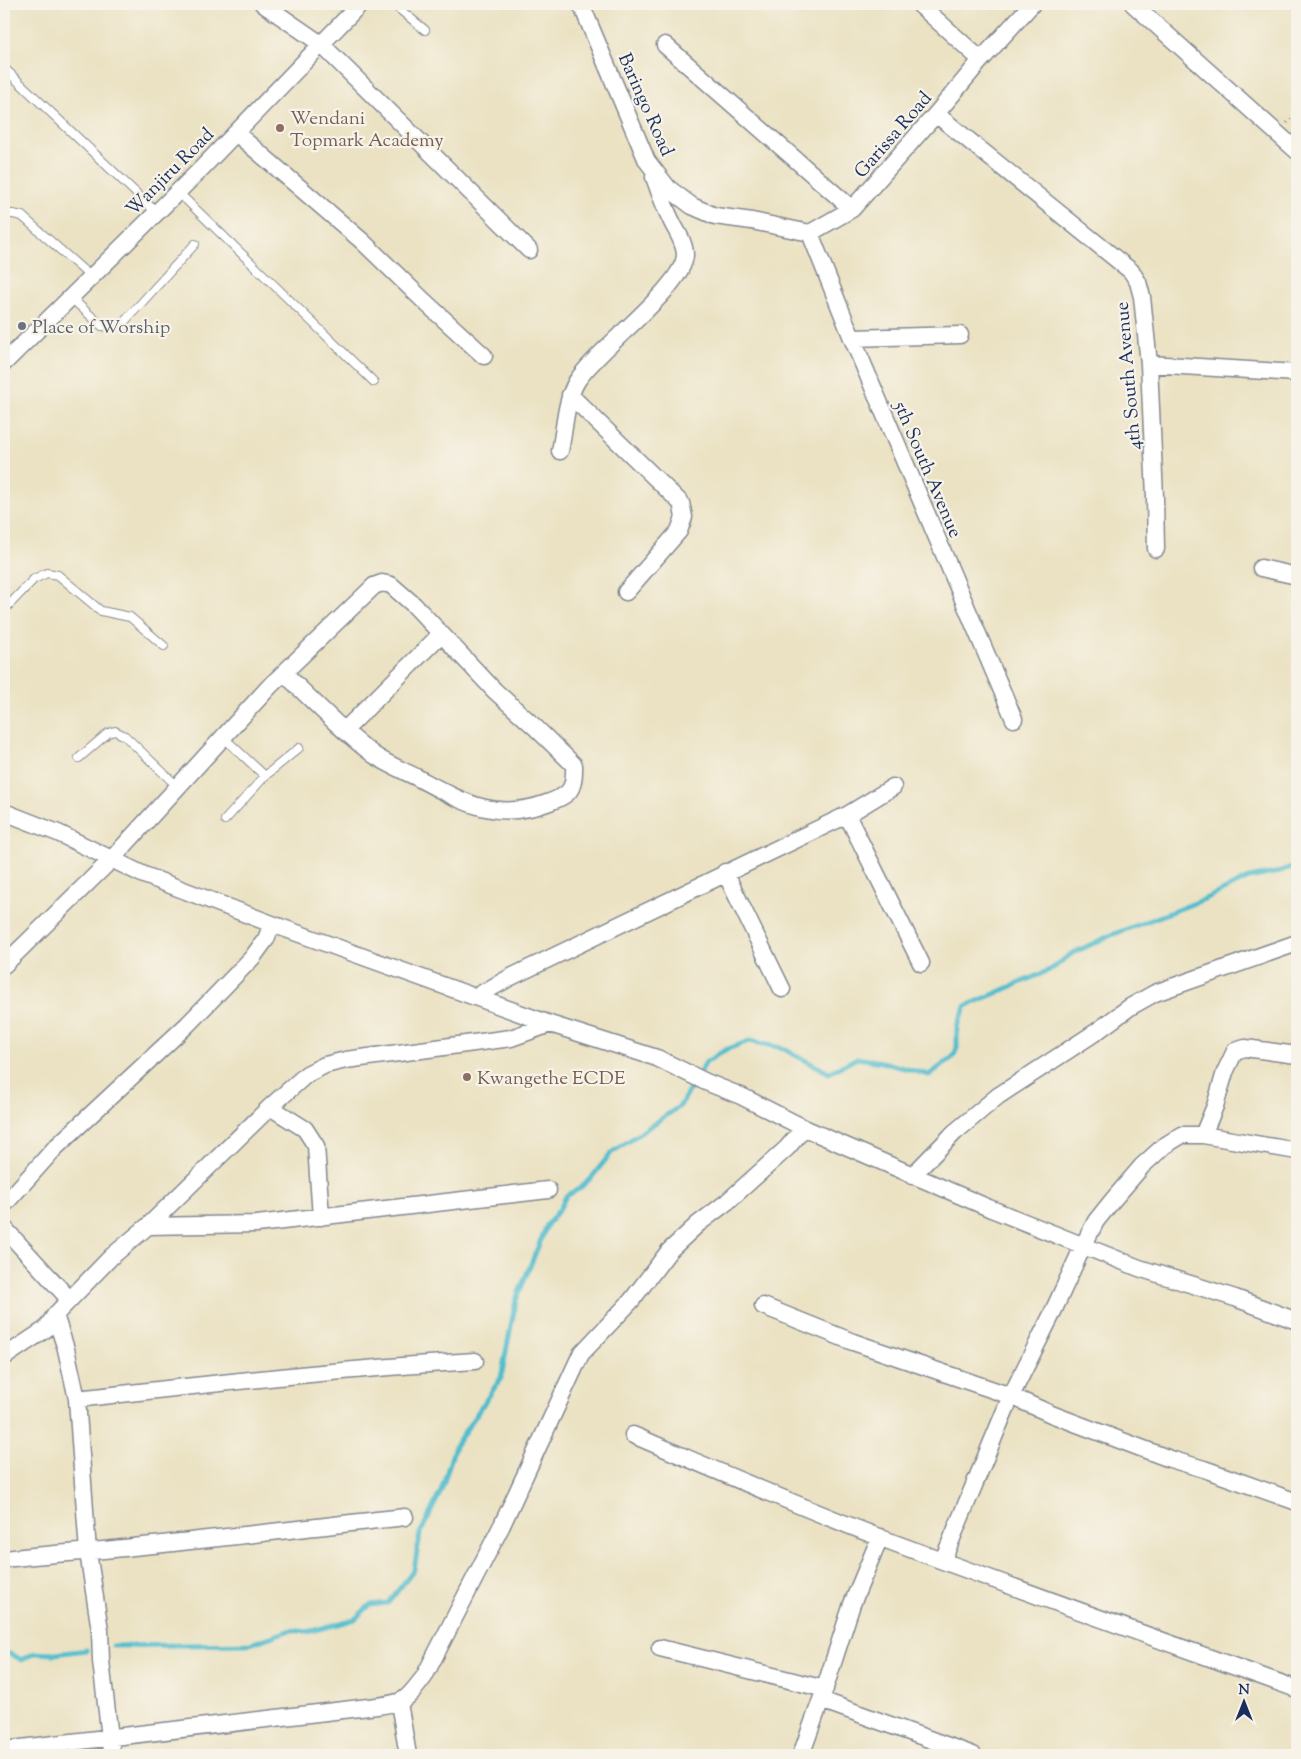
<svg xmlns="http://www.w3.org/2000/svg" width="1301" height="1759" font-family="'Sorts Mill Goudy',serif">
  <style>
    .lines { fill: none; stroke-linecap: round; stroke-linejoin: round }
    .stream { stroke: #52bdce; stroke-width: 5 }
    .lane-casing { stroke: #838890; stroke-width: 10 }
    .street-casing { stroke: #838890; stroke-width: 19 }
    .path { stroke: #838890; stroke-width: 3; stroke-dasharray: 1 4; stroke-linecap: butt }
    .lane { stroke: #fff; stroke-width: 8 }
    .street { stroke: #fff; stroke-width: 16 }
    .education-dot { fill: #8d6e63; stroke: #f7f3e8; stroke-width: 2 }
    .worship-dot { fill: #6b7280; stroke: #f7f3e8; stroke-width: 2 }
    .labels { text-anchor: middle; stroke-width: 4.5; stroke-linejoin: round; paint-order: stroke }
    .street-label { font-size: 19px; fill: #1b2f5e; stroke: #f7f3e8 }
    .education-label { font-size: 19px; fill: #785e54; stroke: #f7f3e8; text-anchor: start }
    .worship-label { font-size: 19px; fill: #5b616d; stroke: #f7f3e8; text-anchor: start }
  </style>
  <rect width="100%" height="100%" fill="#f7f3e8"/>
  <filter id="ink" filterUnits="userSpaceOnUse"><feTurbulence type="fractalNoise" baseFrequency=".02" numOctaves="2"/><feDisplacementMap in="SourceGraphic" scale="10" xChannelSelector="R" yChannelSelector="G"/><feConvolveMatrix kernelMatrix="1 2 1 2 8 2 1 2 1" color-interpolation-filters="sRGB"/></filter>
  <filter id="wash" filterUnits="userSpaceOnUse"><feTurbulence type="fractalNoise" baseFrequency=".0096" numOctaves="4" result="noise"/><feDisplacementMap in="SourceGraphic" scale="20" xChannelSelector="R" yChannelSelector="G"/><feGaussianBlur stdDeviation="1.12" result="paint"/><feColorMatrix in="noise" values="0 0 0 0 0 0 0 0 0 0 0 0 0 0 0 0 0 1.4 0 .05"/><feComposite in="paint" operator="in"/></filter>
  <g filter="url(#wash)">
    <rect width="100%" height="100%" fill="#ebe2c3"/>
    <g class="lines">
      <path class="stream" d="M113 1646 250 1644 291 1630 307 1632 330 1626 355 1619 370 1605 388 1603 414 1570 420 1534 441 1491 455 1446 501 1378 516 1300 547 1225 559 1210 566 1196 579 1189 592 1177 611 1153 680 1106 706 1062 725 1050 749 1041 782 1048 829 1073 857 1058 882 1062 929 1075 953 1057 957 1048V1026L966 1006 1052 969 1071 954 1109 936 1205 899 1249 878 1275 873 1297 865
        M4 1654H11L22 1660 35 1653 55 1654 87 1650"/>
    </g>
  </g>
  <g filter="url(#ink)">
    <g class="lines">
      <defs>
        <path id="lane" d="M393 4 425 30
          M4 68 156 212
          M178 192 374 382
          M4 214H13L22 216 91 277
          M70 297 102 326 112 327 124 322 195 244
          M4 610 34 579 47 573 58 575 101 611 130 617 164 646
          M223 737 265 776
          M79 758 108 733 115 731 125 736 178 787
          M225 820 265 776 299 748"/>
        <path id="street" d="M263 4 321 44 529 250
          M581 4 647 161 668 188 692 206 715 216 752 221 810 233 852 209 936 114 981 60 1032 4
          M919 4 981 60
          M1133 4 1297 151
          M665 45 852 209
          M936 114 1131 271 1138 282 1142 297 1149 364 1155 497 1156 549
          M236 133 362 241 424 301 484 356
          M810 233 852 338 1014 719
          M852 338 960 335
          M4 363 199 171 360 4
          M1149 364 1297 373
          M570 395 681 503 684 517 679 531 626 592
          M560 451C565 428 565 401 577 381 597 349 684 287 685 255 685 242 676 231 671 220 664 206 659 191 654 177
          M1261 568 1297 576
          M345 730 441 634
          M4 812 58 833 144 875 272 924 550 1024 657 1058 706 1082 741 1096 804 1128 989 1208 1139 1268 1235 1298 1297 1321
          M847 815 921 963
          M725 872 782 989
          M4 965 111 860 269 687 374 586 382 583 391 585 414 605 495 691 535 727 574 765C575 790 570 795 547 803 495 822 463 802 418 778 404 771 387 764 374 755 342 731 313 701 284 673
          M475 997 511 977 847 815 893 787
          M270 1107 305 1129 316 1146 321 1217
          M1203 1135 1215 1106 1225 1072 1235 1051 1245 1048 1297 1055
          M912 1176 955 1132 998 1096 1096 1032 1130 1007 1155 993 1297 943
          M4 1205 55 1148 187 1025 252 958 266 939 272 924
          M148 1226 257 1224 548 1190
          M4 1228 70 1300
          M763 1306 853 1342 1011 1396 1051 1414 1170 1459 1204 1469 1297 1502
          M55 1315 66 1349 77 1399 88 1552 100 1630 101 1661 112 1755
          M4 1357 46 1329 55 1315 111 1257 148 1226 270 1107 307 1074 325 1065 346 1060 511 1038 550 1024
          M77 1399C209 1384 342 1369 475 1361
          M633 1435C715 1470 798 1506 881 1538 1019 1590 1158 1639 1297 1689
          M4 1559C47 1554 90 1552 133 1547 223 1538 314 1527 405 1517
          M943 1560 1011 1396 1051 1316 1083 1246 1096 1221 1112 1201 1142 1166 1164 1146 1182 1135H1203L1297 1151
          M660 1648 825 1689
          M821 1700 973 1755
          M399 1703 408 1755
          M4 1750 377 1706C407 1702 406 1700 424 1677L502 1525 581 1354 631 1301 669 1251 698 1224 727 1202 787 1148 804 1128
          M801 1755 821 1700 852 1604 880 1537"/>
      </defs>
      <use href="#lane" class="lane-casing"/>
      <use href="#street" class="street-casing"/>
      <path class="path" d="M1287 123 1297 113"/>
      <use href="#lane" class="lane"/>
      <use href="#street" class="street"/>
    </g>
  </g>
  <g class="education-dot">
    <circle cx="280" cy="128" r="5"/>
    <circle cx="467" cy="1077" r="5"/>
  </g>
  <circle class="worship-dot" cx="22" cy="326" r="5"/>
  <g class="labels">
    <g class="street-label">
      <text transform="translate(647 104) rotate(66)" y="7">Baringo Road</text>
      <text transform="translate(892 134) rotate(-49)" y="7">Garissa Road</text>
      <text transform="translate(169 171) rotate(-45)" y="7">Wanjiru Road</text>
      <text transform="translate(1127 376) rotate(-95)" y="7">4th South Avenue</text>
      <text transform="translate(929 469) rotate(67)" y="7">5th South Avenue</text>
    </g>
    <g class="education-label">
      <text x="290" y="124">Wendani<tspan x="290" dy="22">Topmark Academy</tspan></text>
      <text x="477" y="1084">Kwangethe ECDE</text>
    </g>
    <g class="worship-label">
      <text x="32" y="333">Place of Worship</text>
    </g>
  </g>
  <rect width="1301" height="1759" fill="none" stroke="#f7f3e8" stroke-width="20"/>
  <g transform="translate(1244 1702)" stroke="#f7f3e8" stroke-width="4" paint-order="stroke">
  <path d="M0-4L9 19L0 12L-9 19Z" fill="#1b2f5e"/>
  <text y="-8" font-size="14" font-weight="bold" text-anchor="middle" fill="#1b2f5e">N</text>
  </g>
</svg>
